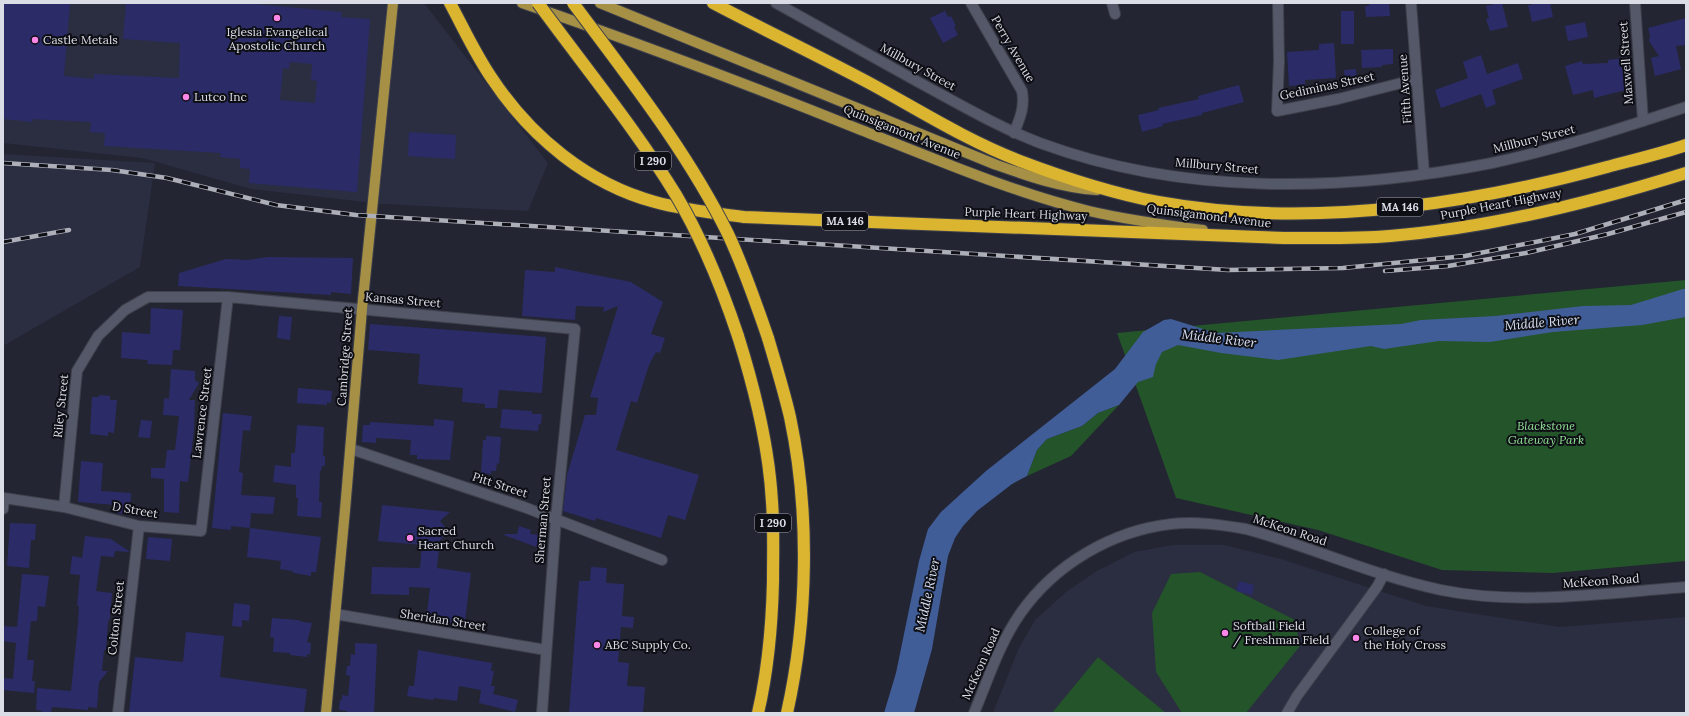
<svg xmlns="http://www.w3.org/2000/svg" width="1689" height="716" font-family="Lora,serif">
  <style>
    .built { fill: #2b2d41 }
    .green { fill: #245429 }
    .water { fill: #415d97 }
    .building { fill: #2b2c67; fill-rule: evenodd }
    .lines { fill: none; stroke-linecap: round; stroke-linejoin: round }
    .street-casing { stroke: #3e404b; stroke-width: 12 }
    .secondary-casing { stroke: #3e404b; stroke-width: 12 }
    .primary-casing { stroke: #3e404b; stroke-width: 12 }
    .highway-casing { stroke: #3e404b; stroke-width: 14 }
    .street { stroke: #555868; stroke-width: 10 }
    .secondary { stroke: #555868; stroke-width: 10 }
    .primary { stroke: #a69046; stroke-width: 10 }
    .highway { stroke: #dcb530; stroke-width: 12 }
    .rail-casing { stroke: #acaeb8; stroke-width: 4.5 }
    .rail { stroke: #0e0e15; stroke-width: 3; stroke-dasharray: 9; stroke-linecap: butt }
    .highway-bridge-casing { stroke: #3e404b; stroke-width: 14; stroke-linecap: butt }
    .highway-bridge { stroke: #dcb530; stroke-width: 12 }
    .poi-dot { fill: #fa87e7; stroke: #0e0e15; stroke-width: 1.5 }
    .labels { text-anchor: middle; stroke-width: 4; stroke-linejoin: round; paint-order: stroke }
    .shield { fill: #0e0e15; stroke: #9e9fa7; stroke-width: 1 }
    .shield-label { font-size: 11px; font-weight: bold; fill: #dbdde6 }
    .poi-label { font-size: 12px; fill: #dbdde6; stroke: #0e0e15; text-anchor: start }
    .street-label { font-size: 12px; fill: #dbdde6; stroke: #0e0e15 }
    .park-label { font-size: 12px; font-style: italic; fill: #91e196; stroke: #0e0e15 }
    .water-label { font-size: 13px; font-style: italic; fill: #d8e1f3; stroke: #0e0e15 }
  </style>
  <rect width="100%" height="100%" fill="#232533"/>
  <path class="built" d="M3 3H424L548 163 528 211 383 204 251 189 142 158 3 143Z
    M3 154 155 163 140 267 3 346Z
    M1173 545H1224L1281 559 1426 606 1560 627 1686 617V713H993L1019 648 1035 620 1066 592 1095 572 1134 552Z"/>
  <path class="green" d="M1686 280V561L1553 573 1442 570 1318 530 1176 498 1117 333Z
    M1119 405 1071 456 1027 476 1037 450 1047 439 1082 426 1098 413Z
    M1200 572 1295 620 1300 646 1246 713H1182L1156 672 1152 613 1171 574Z
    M1098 657 1166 713H1052Z"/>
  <path class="water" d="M1683 289H1686V317L1642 325 1553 332 1490 342 1439 341 1384 349 1371 346 1278 360 1221 353 1178 345 1162 352 1156 364 1153 377 1138 382 1119 405 1098 413 1082 426 1047 439 1037 450 1027 476 1012 484 977 511 963 526 955 538 948 556 932 649 914 713H884L896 673 919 561 928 529 941 512 986 471 1115 369 1143 332 1164 320 1171 319 1216 333 1401 324 1421 320 1495 316 1583 306 1631 305Z"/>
  <path class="building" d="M3 3H70L64 76 94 79V74L179 78 180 43 123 39 126 3H244L342 12 341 17 370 19 357 192 249 183 250 169 240 168V159L220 157 221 153 104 146 105 133 90 132 91 122 33 119 32 122 3 119ZM290 62 312 64 311 80 317 81 315 103 280 100 283 68 289 69Z
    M1369 3H1389L1390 16 1366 17 1365 6H1369Z
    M1498 3H1502L1508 27 1490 31 1486 19 1489 18 1486 6Z
    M1532 3H1550L1553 17 1532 22 1528 5H1532Z
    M945 11 948 17 951 16 956 26 954 27 958 35 943 43 930 18Z
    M1341 11H1354V44H1341Z
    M1686 18V45L1676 46 1681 69 1655 76 1651 58 1659 56 1649 41 1650 35 1648 28Z
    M1585 22 1588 37 1568 41 1565 26Z
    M1334 43 1336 78 1305 80V85L1289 86 1287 52 1319 50V44Z
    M1393 49V64L1382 65V67L1362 68 1361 50Z
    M1481 55 1487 74 1518 63 1523 79 1492 90 1496 104 1486 108 1481 94 1441 108 1435 90 1468 78 1463 62Z
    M1624 58 1626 90 1594 98 1593 90 1573 95 1565 66 1582 61 1583 64 1608 63V60Z
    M1356 69 1357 80 1345 81 1344 70Z
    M1239 85 1244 102 1202 113V115L1162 124 1163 126 1142 132 1138 115 1159 110 1158 108 1199 99 1198 96Z
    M409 132 456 135 455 159 408 156Z
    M268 257 353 258 351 294 331 292V295L178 286 179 273 226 259 248 260Z
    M555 267 631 282 663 302 651 334 665 338 660 353 656 352 649 365 637 403 631 401 616 450 699 475 685 520 668 515 661 538 596 518 595 521 563 511 567 475 585 415H596L598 398 590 397 618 306 603 312 604 307 576 306 575 320 522 316 525 270 555 272Z
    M151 308 183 310 180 350H173L172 365 147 364 148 360 121 358 122 332 150 334Z
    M279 316 292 317 290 340 277 338Z
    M370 324 546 337 542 393 499 390 497 408H485V404L462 402 463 388 418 384 420 354 368 350Z
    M171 369 195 371V380L199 383 189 400H195L194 429 188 482 180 481 179 513 164 512V479L151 478V468H165L167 450H175L179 416 163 415 164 398 169 399Z
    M298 388 332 391 331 403 327 402V405L297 403Z
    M99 395 110 396V400H117L114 433 108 432V436L90 434 92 397H99Z
    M502 409 532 411V414H542L541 424H539L538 431 500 428Z
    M223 413 252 416 250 431 243 430 239 472 243 473 241 495 275 497 273 514 251 513 250 528 231 526V530L212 528Z
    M434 419 454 421 450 460 417 459V455H410L411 440 376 438V443L362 442 363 425H370V422L434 426Z
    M141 420 152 421 150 438 138 437Z
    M297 425 324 427 323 456H325V466H322L321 471H320L319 502H322L321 518 297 516 298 498H296V485L273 482 275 465 291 467V453H295Z
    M486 436 501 437 499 464 497 463 496 471H491V474L481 473 483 440H486Z
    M81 461 103 463 101 491 131 493 130 514 116 513V505L78 502Z
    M382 505 450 512 440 521 446 528 445 535 440 540 437 568 471 573 465 621 459 620V624L439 621V618L435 617 436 614 427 613 430 588 409 587V595L371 594 372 567 420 568 422 545 378 541Z
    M10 523 36 524 35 540H31L29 568 7 566Z
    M519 526 531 530 530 534 540 535 539 548 504 535 505 534H517Z
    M250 528 321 537 316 572H311V576L294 573 292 571 280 569 281 561 247 557Z
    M85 536 111 539 130 552 115 551 114 557 101 556 96 591 112 593 110 618 108 622 106 650H104L102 671H108L99 682 97 708 88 707V710L52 707 51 713H42V711L36 710 37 688 71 691 78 624 79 606H77L80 575 70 574 72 556 82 558Z
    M148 537 172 539 170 561 146 559Z
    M591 567 607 568 606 583 624 584 622 616 634 617 633 628 621 627 618 662 629 663 627 686 645 687 643 713H569L579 581H590Z
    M22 574 49 576 45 607 38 606 37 621H31L27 660H34L32 681H35L34 693 3 690V678L13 679 16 643 3 641V626L17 627Z
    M1239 581 1254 585 1252 595 1236 591Z
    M234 603 250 605 249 621 242 620V627L232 626Z
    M272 618 298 620 303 622 312 623 307 642 311 643 310 655 307 654V657L290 655V653L273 652 274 638 270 637Z
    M186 632 224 636 220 677 307 689 304 713H129L135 657 183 662Z
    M355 643 377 644 374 713H347V711L339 710 340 700H342V695L348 696 350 676 346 675 347 666H350L351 654 355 655Z
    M418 650 492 663 491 671H494L491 686H495L493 694 518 700 515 712 479 703 481 690 459 686 457 701 434 698 433 700 407 696 409 686H414Z"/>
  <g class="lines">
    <defs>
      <path id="street" d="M971 3 1022 91C1025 107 1020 118 1014 133
        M1112 3 1115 14
        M1278 3 1279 61 1277 111 1338 99 1417 79
        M1411 3 1424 173
        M1635 3 1643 121
        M351 449 524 507 662 560
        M64 507 77 371 98 336 125 310 148 297H228L575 329 556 518 542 713
        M3 509 4 498 64 507 139 526 201 531 228 297
        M335 614 546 650
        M118 713 139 526
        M1287 713 1297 696 1377 587 1384 574"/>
      <path id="secondary" d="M776 3C824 30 872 56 920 83 959 104 998 127 1040 143 1183 196 1344 192 1492 163 1558 149 1622 128 1686 107
        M974 713C988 680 999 644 1020 614 1054 565 1111 531 1171 524 1196 521 1222 525 1246 529 1312 547 1374 576 1441 590 1519 606 1607 593 1686 587"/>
      <path id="primary" d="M522 3C636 42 749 85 861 130 936 159 1011 192 1089 211 1127 220 1165 225 1203 230
        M600 3 994 164C1028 176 1061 188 1097 190
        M326 713 345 510 362 309 393 3"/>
      <path id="highway" d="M450 3C464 29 476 56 493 80 531 137 588 184 655 202 684 210 714 213 744 217L1284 238C1319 238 1354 239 1390 236 1490 228 1590 203 1686 173
        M713 3C766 31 821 57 873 85 922 112 968 141 1020 161 1065 178 1111 193 1158 202 1306 229 1463 206 1607 167 1633 160 1660 154 1686 145
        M738 336C755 390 769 446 772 502 774 528 773 555 773 581 772 625 768 670 758 713
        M768 338C776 365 784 391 790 417 810 511 808 619 787 713"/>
    </defs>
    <use href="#street" class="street-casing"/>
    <use href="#secondary" class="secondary-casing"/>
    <use href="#primary" class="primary-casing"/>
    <use href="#highway" class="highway-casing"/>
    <use href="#street" class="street"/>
    <use href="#secondary" class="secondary"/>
    <use href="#primary" class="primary"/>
    <use href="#highway" class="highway"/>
    <defs>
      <path id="rail" d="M3 163 112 170 167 178 276 205 356 215 1228 270 1343 268 1465 256 1575 234 1686 200
        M3 242 69 230
        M1385 271 1448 266 1526 253 1608 234 1686 212"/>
    </defs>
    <use href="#rail" class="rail-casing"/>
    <use href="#rail" class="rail"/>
    <defs>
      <path id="highway-bridge" d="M538 3C584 66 635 128 676 195 702 239 722 288 738 336
        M573 3C628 77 687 151 728 234 744 268 756 303 768 338"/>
    </defs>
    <use href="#highway-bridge" class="highway-bridge-casing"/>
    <use href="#highway-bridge" class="highway-bridge"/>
  </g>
  <g class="poi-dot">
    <circle cx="277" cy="18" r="4"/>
    <circle cx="35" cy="40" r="4"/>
    <circle cx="186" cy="97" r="4"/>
    <circle cx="410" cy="538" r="4"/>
    <circle cx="1225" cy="633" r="4"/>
    <circle cx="1356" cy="638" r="4"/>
    <circle cx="597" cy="645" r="4"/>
  </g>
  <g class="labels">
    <g class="shield">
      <rect x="635" y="152" width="36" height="18" rx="3"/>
      <rect x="1377" y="198" width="46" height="18" rx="3"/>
      <rect x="822" y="212" width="46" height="18" rx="3"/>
      <rect x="755" y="514" width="36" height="18" rx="3"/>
    </g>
    <g class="shield-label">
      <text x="653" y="165">I 290</text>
      <text x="1400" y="211">MA 146</text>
      <text x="845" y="225">MA 146</text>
      <text x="773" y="527">I 290</text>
    </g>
    <g class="poi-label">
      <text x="277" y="36" text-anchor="middle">Iglesia Evangelical<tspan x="277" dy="14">Apostolic Church</tspan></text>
      <text x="43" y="44">Castle Metals</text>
      <text x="194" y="101">Lutco Inc</text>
      <text x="418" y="535">Sacred<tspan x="418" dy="14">Heart Church</tspan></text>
      <text x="1233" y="630">Softball Field<tspan x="1233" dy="14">/ Freshman Field</tspan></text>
      <text x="1364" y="635">College of<tspan x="1364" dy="14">the Holy Cross</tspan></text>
      <text x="605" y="649">ABC Supply Co.</text>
    </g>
    <g class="street-label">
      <text transform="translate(1013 49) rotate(60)" y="4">Perry Avenue</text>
      <text transform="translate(1626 63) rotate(-94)" y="4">Maxwell Street</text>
      <text transform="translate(918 67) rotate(29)" y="4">Millbury Street</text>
      <text transform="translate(1327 86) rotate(-12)" y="4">Gediminas Street</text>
      <text transform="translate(1405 89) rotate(-94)" y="4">Fifth Avenue</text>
      <text transform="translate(902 132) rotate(22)" y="4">Quinsigamond Avenue</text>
      <text transform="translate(1534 139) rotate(-14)" y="4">Millbury Street</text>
      <text transform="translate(1217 166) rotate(5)" y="4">Millbury Street</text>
      <text transform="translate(1501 204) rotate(-11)" y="4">Purple Heart Highway</text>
      <text transform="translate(1026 214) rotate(2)" y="4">Purple Heart Highway</text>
      <text transform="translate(1209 216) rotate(7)" y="4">Quinsigamond Avenue</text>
      <text transform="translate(403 300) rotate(5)" y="4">Kansas Street</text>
      <text transform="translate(345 357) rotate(-86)" y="4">Cambridge Street</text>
      <text transform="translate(61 406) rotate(-84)" y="4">Riley Street</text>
      <text transform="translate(202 413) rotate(-83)" y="4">Lawrence Street</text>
      <text transform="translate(500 485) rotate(18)" y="4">Pitt Street</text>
      <text transform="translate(135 510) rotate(10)" y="4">D Street</text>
      <text transform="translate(543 520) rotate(-85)" y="4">Sherman Street</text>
      <text transform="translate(1290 530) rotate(18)" y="4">McKeon Road</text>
      <text transform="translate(1601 581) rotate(-4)" y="4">McKeon Road</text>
      <text transform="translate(116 618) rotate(-84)" y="4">Colton Street</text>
      <text transform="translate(443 620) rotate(9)" y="4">Sheridan Street</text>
      <text transform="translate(981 664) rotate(-66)" y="4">McKeon Road</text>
    </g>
    <g class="park-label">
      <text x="1546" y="430">Blackstone<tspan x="1546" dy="14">Gateway Park</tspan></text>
    </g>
    <g class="water-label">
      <text transform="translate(1542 322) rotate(-5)" y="5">Middle River</text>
      <text transform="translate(1219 338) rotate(7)" y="5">Middle River</text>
      <text transform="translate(927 595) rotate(-78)" y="5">Middle River</text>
    </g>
  </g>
  <rect width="1689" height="716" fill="none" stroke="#dbdde6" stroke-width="8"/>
</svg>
